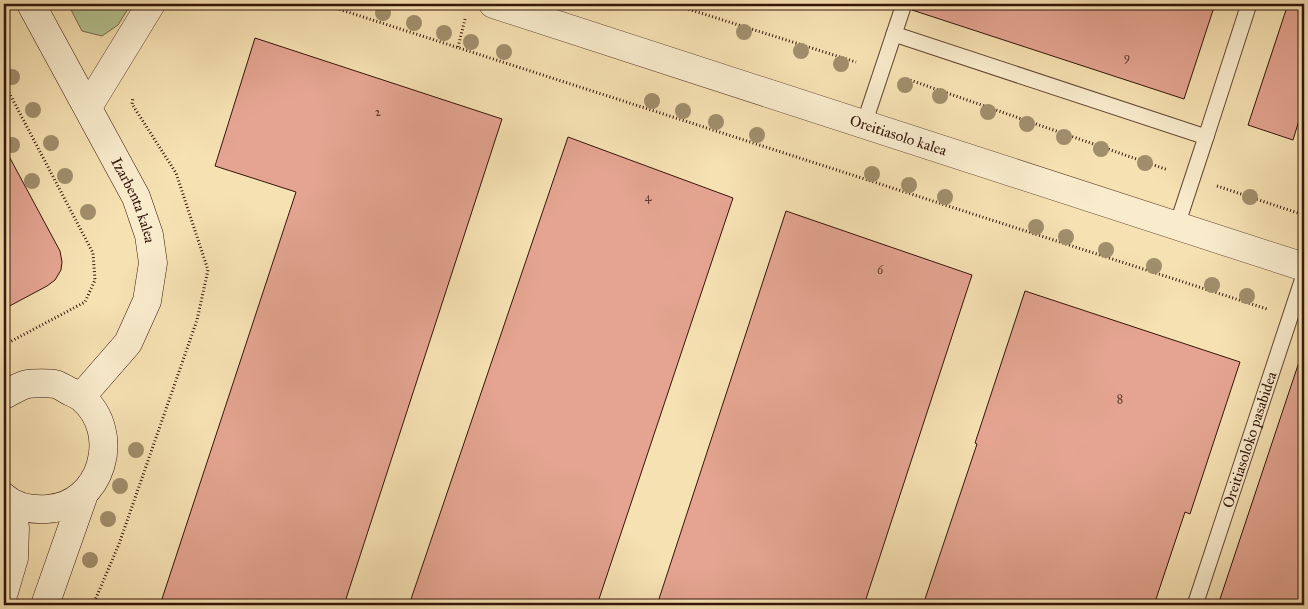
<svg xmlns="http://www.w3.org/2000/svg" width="1308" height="609" font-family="'IM FELL Great Primer',serif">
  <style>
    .green { fill: #b6c491; stroke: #766c4e }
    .building { fill: #e4a491; stroke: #35150a }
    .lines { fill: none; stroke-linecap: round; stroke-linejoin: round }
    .lane-casing { stroke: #654834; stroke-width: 17 }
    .street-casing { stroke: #654834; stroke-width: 29 }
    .secondary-casing { stroke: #35150a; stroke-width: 29 }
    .path { stroke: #35150a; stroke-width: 3; stroke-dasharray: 1 2.5; stroke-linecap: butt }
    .lane { stroke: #f9eccd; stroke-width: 15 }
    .street { stroke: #f9eccd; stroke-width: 28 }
    .secondary { stroke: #f9eccd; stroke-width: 28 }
    .tree { fill: #a18e6c }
    .labels { text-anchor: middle; stroke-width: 4.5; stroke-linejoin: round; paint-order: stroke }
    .number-label { font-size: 12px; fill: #61392c }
    .street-label { font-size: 15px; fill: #35150a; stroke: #f9eccd }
  </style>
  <rect width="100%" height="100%" fill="#f6e1b2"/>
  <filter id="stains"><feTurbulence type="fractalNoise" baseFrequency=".004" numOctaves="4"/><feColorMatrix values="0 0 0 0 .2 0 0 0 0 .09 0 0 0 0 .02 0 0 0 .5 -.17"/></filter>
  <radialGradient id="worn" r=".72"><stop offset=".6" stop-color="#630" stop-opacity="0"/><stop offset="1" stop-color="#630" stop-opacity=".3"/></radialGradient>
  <path class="green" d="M68 4H131L118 25 102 36 82 31Z"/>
  <path class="building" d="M913 4H1215L1184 99 912 10Z
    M1288 4H1304V104L1293 140 1248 125Z
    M255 38 502 119 344 605H160L296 192 215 166Z
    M568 137 733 198 597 605H409Z
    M4 147 60 251 62 262 61 270 55 280 47 286 4 309Z
    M786 211 972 275 864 605H657Z
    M1025 291 1240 362 1190 514 1185 512 1154 605H923L977 444 975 443Z
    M1299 362 1304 363V605H1218Z"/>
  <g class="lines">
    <defs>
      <g id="lane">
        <path d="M894 34 904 4"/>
        <path d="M864 124 894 34 1206 137 1177 225"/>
        <path d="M1206 137 1249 4"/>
        <path id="s1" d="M1195 605 1304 275"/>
      </g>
      <g id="street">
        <path id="s2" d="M493 4 1304 267"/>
        <path d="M88 107 151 4"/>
      </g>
      <g id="secondary">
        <path id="s3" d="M31 4 136 197 149 235 153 263 147 301 128 343 81 397"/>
        <path d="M4 395C11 392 20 385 28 384 34 383 49 383 55 384 59 385 64 388 69 391 73 393 78 395 82 398 123 433 102 506 47 509 32 510 15 507 4 497"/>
        <path d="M4 592 14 558 15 528 11 503"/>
        <path d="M45 605 84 494"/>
      </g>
    </defs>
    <use href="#lane" class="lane-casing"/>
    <use href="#street" class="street-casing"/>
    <use href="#secondary" class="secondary-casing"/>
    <path class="path" d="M323 4 1267 309
      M672 4 856 62
      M458 47 465 19
      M907 79 1168 170
      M4 83 93 253 95 280 85 302 4 345
      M1217 186 1304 215
      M93 605 119 544 197 320 208 270 176 173 132 104 133 98"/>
    <use href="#lane" class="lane"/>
    <use href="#street" class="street"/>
    <use href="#secondary" class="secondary"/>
  </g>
  <g class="tree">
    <circle cx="383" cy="13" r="8"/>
    <circle cx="414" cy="23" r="8"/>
    <circle cx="744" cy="32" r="8"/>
    <circle cx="444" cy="33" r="8"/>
    <circle cx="471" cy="42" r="8"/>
    <circle cx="801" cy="51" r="8"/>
    <circle cx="504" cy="52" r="8"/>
    <circle cx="841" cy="64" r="8"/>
    <circle cx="12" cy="77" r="8"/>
    <circle cx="905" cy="85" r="8"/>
    <circle cx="940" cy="96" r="8"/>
    <circle cx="652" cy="101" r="8"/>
    <circle cx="33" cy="110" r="8"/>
    <circle cx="683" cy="111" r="8"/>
    <circle cx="988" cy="112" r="8"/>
    <circle cx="716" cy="122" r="8"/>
    <circle cx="1027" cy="124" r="8"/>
    <circle cx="757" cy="135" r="8"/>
    <circle cx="1064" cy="137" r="8"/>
    <circle cx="51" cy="143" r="8"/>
    <circle cx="12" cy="145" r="8"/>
    <circle cx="1101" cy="149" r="8"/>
    <circle cx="1145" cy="163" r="8"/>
    <circle cx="872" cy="174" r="8"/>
    <circle cx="65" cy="176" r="8"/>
    <circle cx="32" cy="181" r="8"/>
    <circle cx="909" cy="185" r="8"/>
    <circle cx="945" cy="197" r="8"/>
    <circle cx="1250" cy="197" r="8"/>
    <circle cx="88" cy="212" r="8"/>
    <circle cx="1036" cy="227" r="8"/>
    <circle cx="1066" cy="237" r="8"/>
    <circle cx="1106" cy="250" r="8"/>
    <circle cx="1154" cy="266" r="8"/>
    <circle cx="1212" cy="285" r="8"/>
    <circle cx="1247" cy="296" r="8"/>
    <circle cx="136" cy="450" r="8"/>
    <circle cx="120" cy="486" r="8"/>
    <circle cx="108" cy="519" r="8"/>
    <circle cx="90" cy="560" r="8"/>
  </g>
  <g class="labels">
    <g class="number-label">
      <text x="1127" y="61">9</text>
      <text x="378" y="116">2</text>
      <text x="648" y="201">4</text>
      <text x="880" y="274">6</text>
      <text x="1120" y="403">8</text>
    </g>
    <g class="street-label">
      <text dy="5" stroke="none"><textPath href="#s2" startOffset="426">Oreitiasolo kalea</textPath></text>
      <text dy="5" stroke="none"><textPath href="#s3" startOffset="222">Izarbenta kalea</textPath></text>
      <text dy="5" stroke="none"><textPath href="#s1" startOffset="174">Oreitiasoloko pasabidea</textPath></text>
    </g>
  </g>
  <rect width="1308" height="609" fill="none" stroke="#f6e1b2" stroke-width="20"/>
  <rect x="5" y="5" width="1298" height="599" fill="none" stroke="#35150a" stroke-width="2.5"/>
  <rect x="10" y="10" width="1288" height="589" fill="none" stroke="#35150a"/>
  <rect width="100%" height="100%" filter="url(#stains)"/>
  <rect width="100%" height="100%" fill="url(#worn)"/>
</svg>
